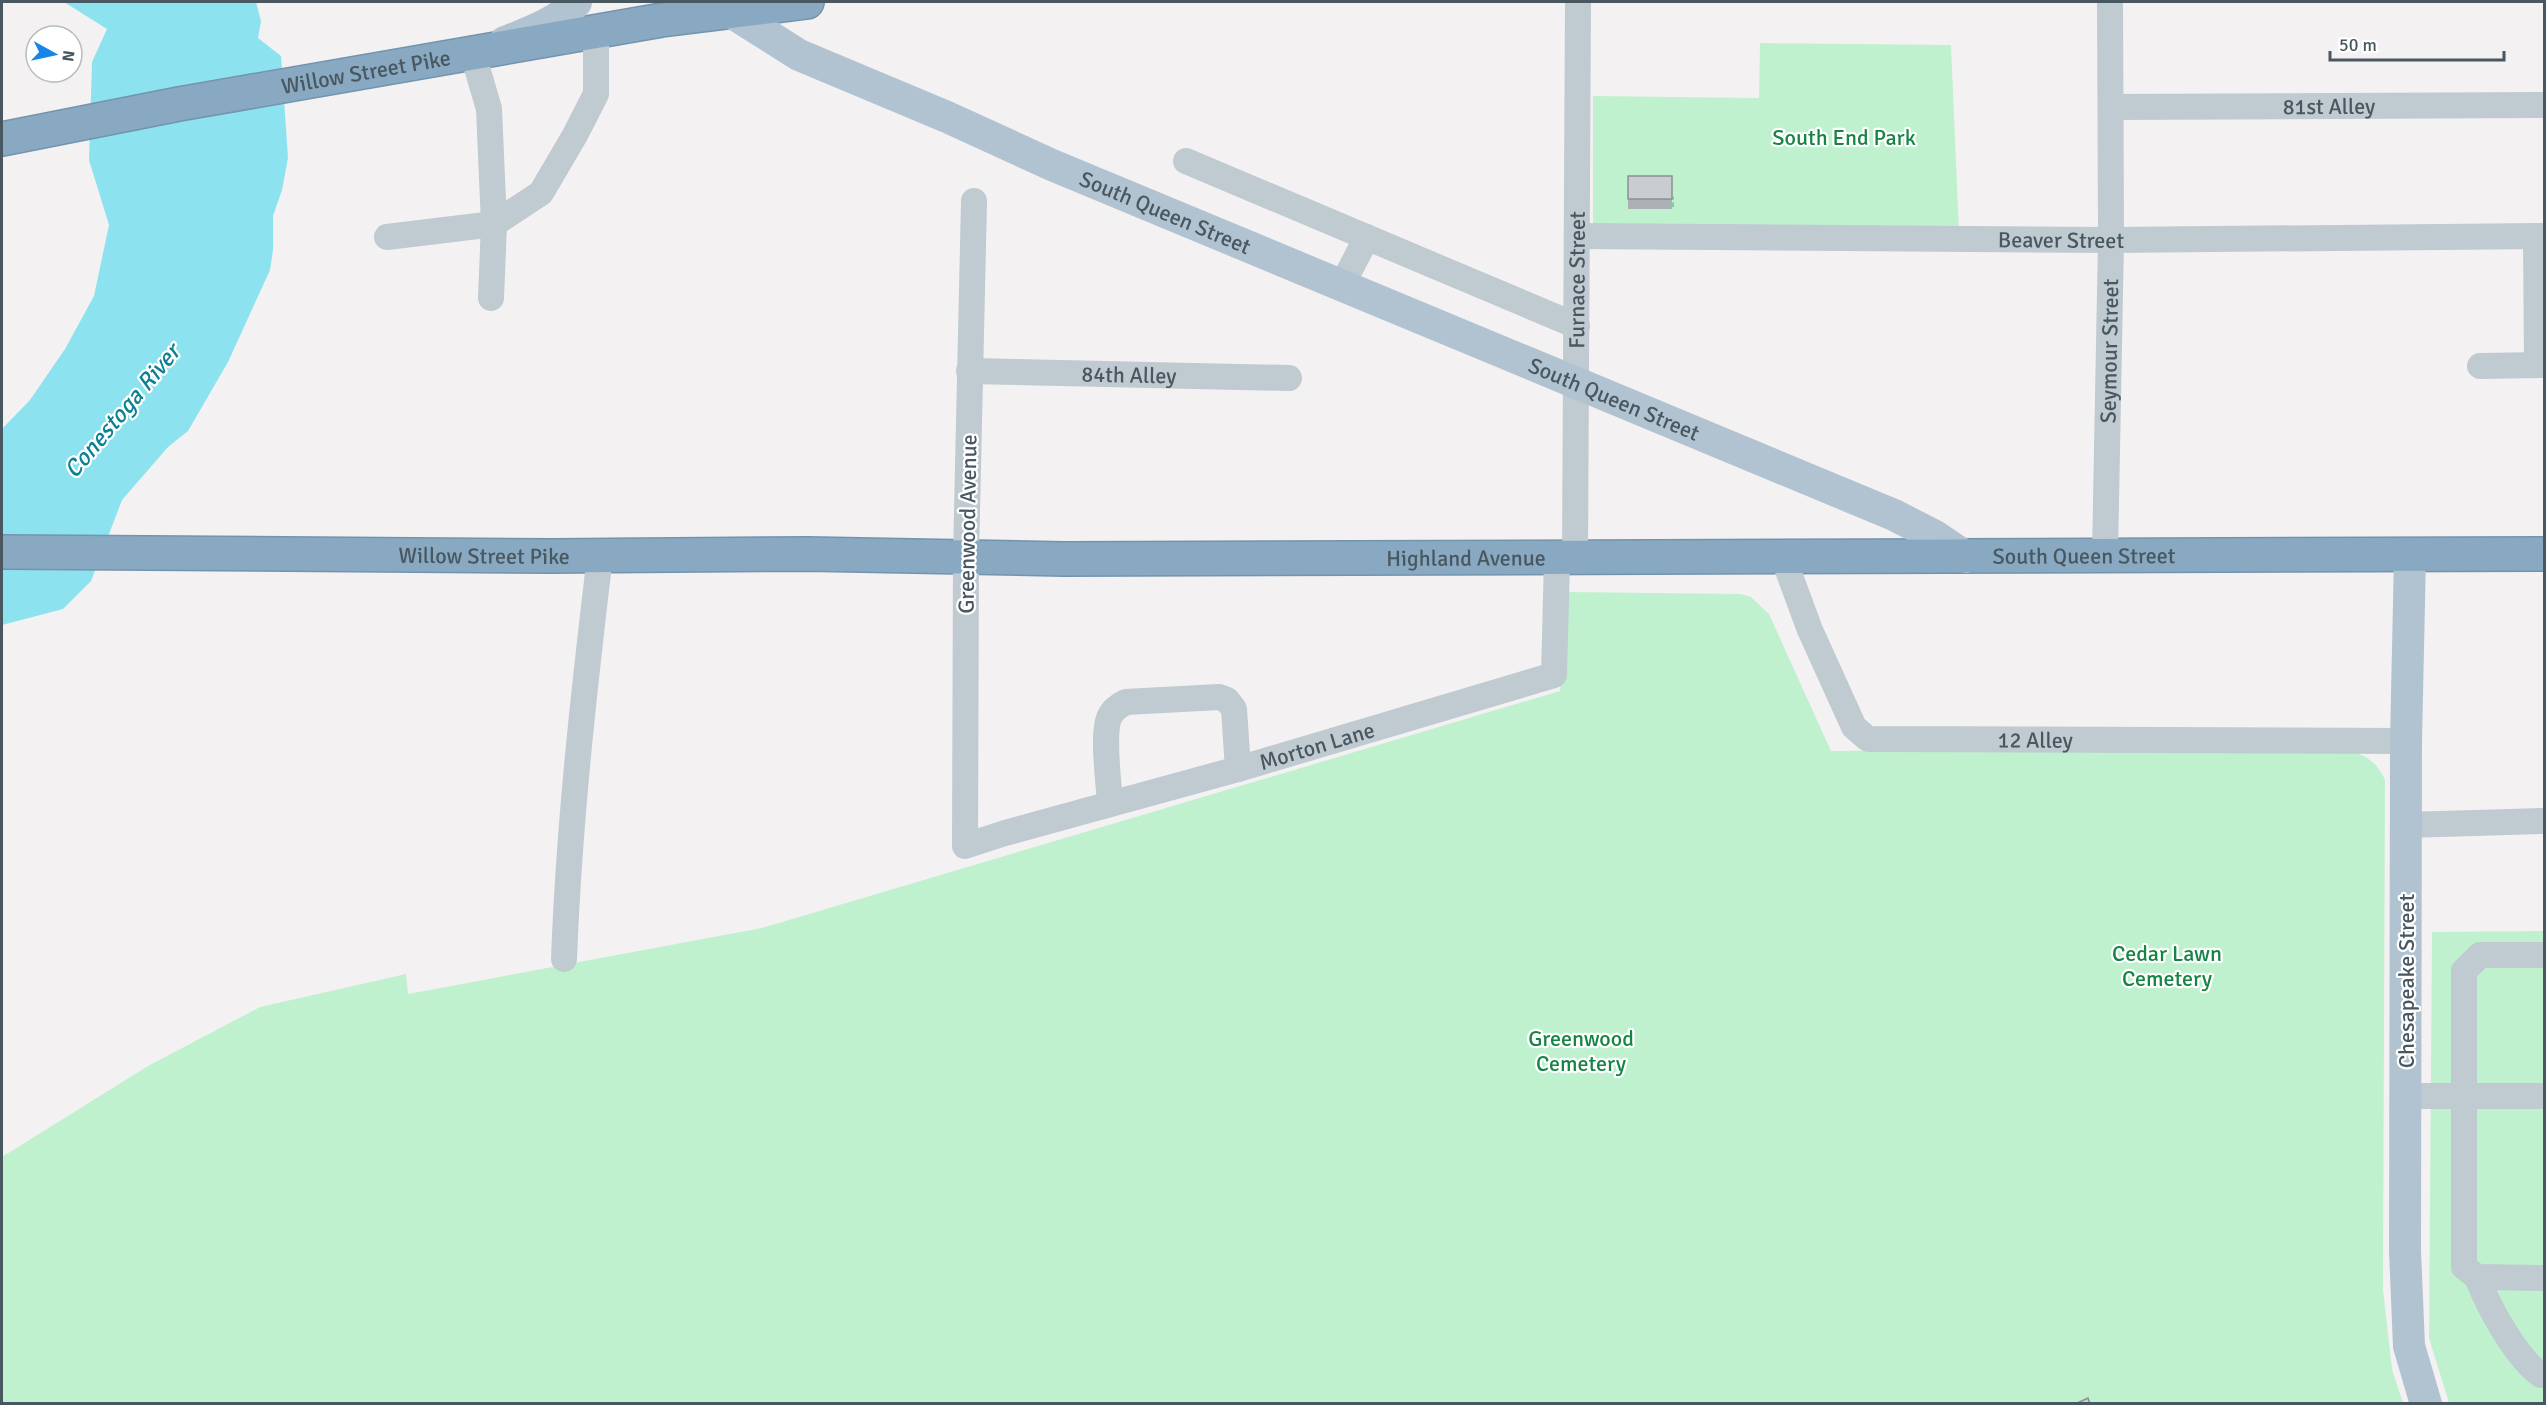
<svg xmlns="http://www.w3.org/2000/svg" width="2546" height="1405" font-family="Signika,sans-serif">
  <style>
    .green { fill: #c0f1cf }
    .water { fill: #8ce3ef }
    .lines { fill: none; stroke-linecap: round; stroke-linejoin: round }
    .highway-casing { stroke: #7394ad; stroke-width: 36 }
    .path { stroke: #77d09c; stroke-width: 4; stroke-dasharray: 4.5 3; stroke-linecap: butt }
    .minor { stroke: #bfcad1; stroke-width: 26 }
    .major { stroke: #b1c3d0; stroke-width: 32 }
    .highway { stroke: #88a9c1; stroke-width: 33 }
    .wall { fill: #acb0b4 }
    .building { fill: #c8cdd1; stroke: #8c9092; stroke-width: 1.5 }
    .labels { text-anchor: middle; stroke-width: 4.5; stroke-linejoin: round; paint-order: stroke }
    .street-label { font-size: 22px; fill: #485760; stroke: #fff }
    .park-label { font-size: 22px; fill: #158543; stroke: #fff }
    .water-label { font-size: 24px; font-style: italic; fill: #0b8292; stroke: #fff }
  </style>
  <rect width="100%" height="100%" fill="#f4f1f2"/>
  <path class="green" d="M1760 43 1951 45 1959 232 1593 229V96L1759 98Z
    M1567 592 1741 594 1751 597 1769 614 1831 751 2309 745C2341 750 2371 747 2385 780L2383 1289 2392 1369 2403 1403 2 1404V1157L148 1066 260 1007 406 974 408 994 762 928 1560 691Z
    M2544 931V1403H2449L2429 1338 2432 932Z"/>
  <path class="water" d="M64 2H256L261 21 258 38 281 56 288 158 282 190 273 216V250L270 270 228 362 188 431 168 447 122 500 91 581 63 609 2 625V429L30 400 65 349 94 296 109 225 89 160 92 62 107 29Z"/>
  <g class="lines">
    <defs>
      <g id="highway">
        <path id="s9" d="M2 139 179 104 662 20 807 2"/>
        <path id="s10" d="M2 552 552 556 808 554 1064 559 2544 554"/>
      </g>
    </defs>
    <use href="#highway" class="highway-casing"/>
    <path class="path" d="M1672 207V197"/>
    <g class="minor">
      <path d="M473 54 489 109 494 224 491 298"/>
      <path id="s1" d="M2111 107 2544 105"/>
      <path d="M1186 161 1577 326"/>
      <path id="s2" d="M974 201 966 556 965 846 1005 833 1238 769 1554 675 1557 559"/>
      <path id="s3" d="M1578 236 2111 240 2544 236"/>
      <path d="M2536 236 2537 365"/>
      <path d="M387 237 494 224 541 193 575 135 596 94V31"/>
      <path d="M1342 285 1367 237"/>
      <path d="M2480 366 2544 365"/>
      <path id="s4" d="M969 371 1289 378"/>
      <path id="s5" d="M2105 555 2111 240 2110 2"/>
      <path id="s6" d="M1783 557 1810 630 1854 727 1868 739 2406 741"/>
      <path id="s7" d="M1575 558 1578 2"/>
      <path d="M1110 804C1109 783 1102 736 1109 718 1112 710 1118 706 1126 702L1219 697 1227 700 1234 709 1238 769"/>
      <path d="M2406 825 2544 821"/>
      <path d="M2544 955H2480L2464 971V1267L2477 1277 2544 1278"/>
      <path d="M564 959C569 824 584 690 600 556"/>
      <path d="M2406 1096H2544"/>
      <path d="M2477 1277C2488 1306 2516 1358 2541 1375L2544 1374"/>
    </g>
    <g class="major">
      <path id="s8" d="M715 2 799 55 947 117 1052 165 1894 515 1935 536 1966 557"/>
      <path d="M505 42C528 33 561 21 576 2"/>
      <path d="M2410 556 2406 741 2405 1251 2409 1346 2426 1404"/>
    </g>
    <use href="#highway" class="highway"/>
  </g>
  <path class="wall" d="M1628 176H1672V209H1628Z"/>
  <path class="building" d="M1628 176H1672V199H1628Z
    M2088 1398 2090 1404H2075Z"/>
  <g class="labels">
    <g class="street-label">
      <text dy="8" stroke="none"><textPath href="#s9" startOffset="370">Willow Street Pike</textPath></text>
      <text dy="8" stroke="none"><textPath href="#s1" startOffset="218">81st Alley</textPath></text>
      <text dy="8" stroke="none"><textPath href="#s8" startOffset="498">South Queen Street</textPath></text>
      <text dy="8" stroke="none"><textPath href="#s3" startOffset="483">Beaver Street</textPath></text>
      <text dy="8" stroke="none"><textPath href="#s7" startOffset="278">Furnace Street</textPath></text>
      <text dy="8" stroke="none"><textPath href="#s5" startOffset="204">Seymour Street</textPath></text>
      <text dy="8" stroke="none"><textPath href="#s4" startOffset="160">84th Alley</textPath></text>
      <text dy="8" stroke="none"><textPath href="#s8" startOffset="984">South Queen Street</textPath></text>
      <text transform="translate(967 524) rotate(-89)" y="8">Greenwood Avenue</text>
      <text dy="8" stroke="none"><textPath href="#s10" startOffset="482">Willow Street Pike</textPath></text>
      <text dy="8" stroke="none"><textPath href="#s10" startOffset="2082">South Queen Street</textPath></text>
      <text dy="8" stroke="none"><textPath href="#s10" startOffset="1464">Highland Avenue</textPath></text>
      <text dy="8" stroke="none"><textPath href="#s6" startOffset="370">12 Alley</textPath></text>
      <text dy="8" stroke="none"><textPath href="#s2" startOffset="1011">Morton Lane</textPath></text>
      <text transform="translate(2406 981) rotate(-90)" y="8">Chesapeake Street</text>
    </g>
    <g class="park-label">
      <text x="1844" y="145">South End Park</text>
      <text x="2167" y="961">Cedar Lawn<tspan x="2167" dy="25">Cemetery</tspan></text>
      <text x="1581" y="1046">Greenwood<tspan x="1581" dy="25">Cemetery</tspan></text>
    </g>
    <g class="water-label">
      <text transform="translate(122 411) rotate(-50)" y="8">Conestoga River</text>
    </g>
  </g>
  <rect width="2546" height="1405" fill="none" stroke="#485760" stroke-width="6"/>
  <g transform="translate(54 54) rotate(98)"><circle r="28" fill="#ffffff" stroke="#b6bcbf" stroke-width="1.5"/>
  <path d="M0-4.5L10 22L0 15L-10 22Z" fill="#1585ea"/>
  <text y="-9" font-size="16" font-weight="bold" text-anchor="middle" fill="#485760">N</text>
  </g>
  <path d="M2330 51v9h174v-9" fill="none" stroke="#485760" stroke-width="3"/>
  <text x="2339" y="51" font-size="18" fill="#485760" stroke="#ffffff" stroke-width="4.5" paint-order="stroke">50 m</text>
</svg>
